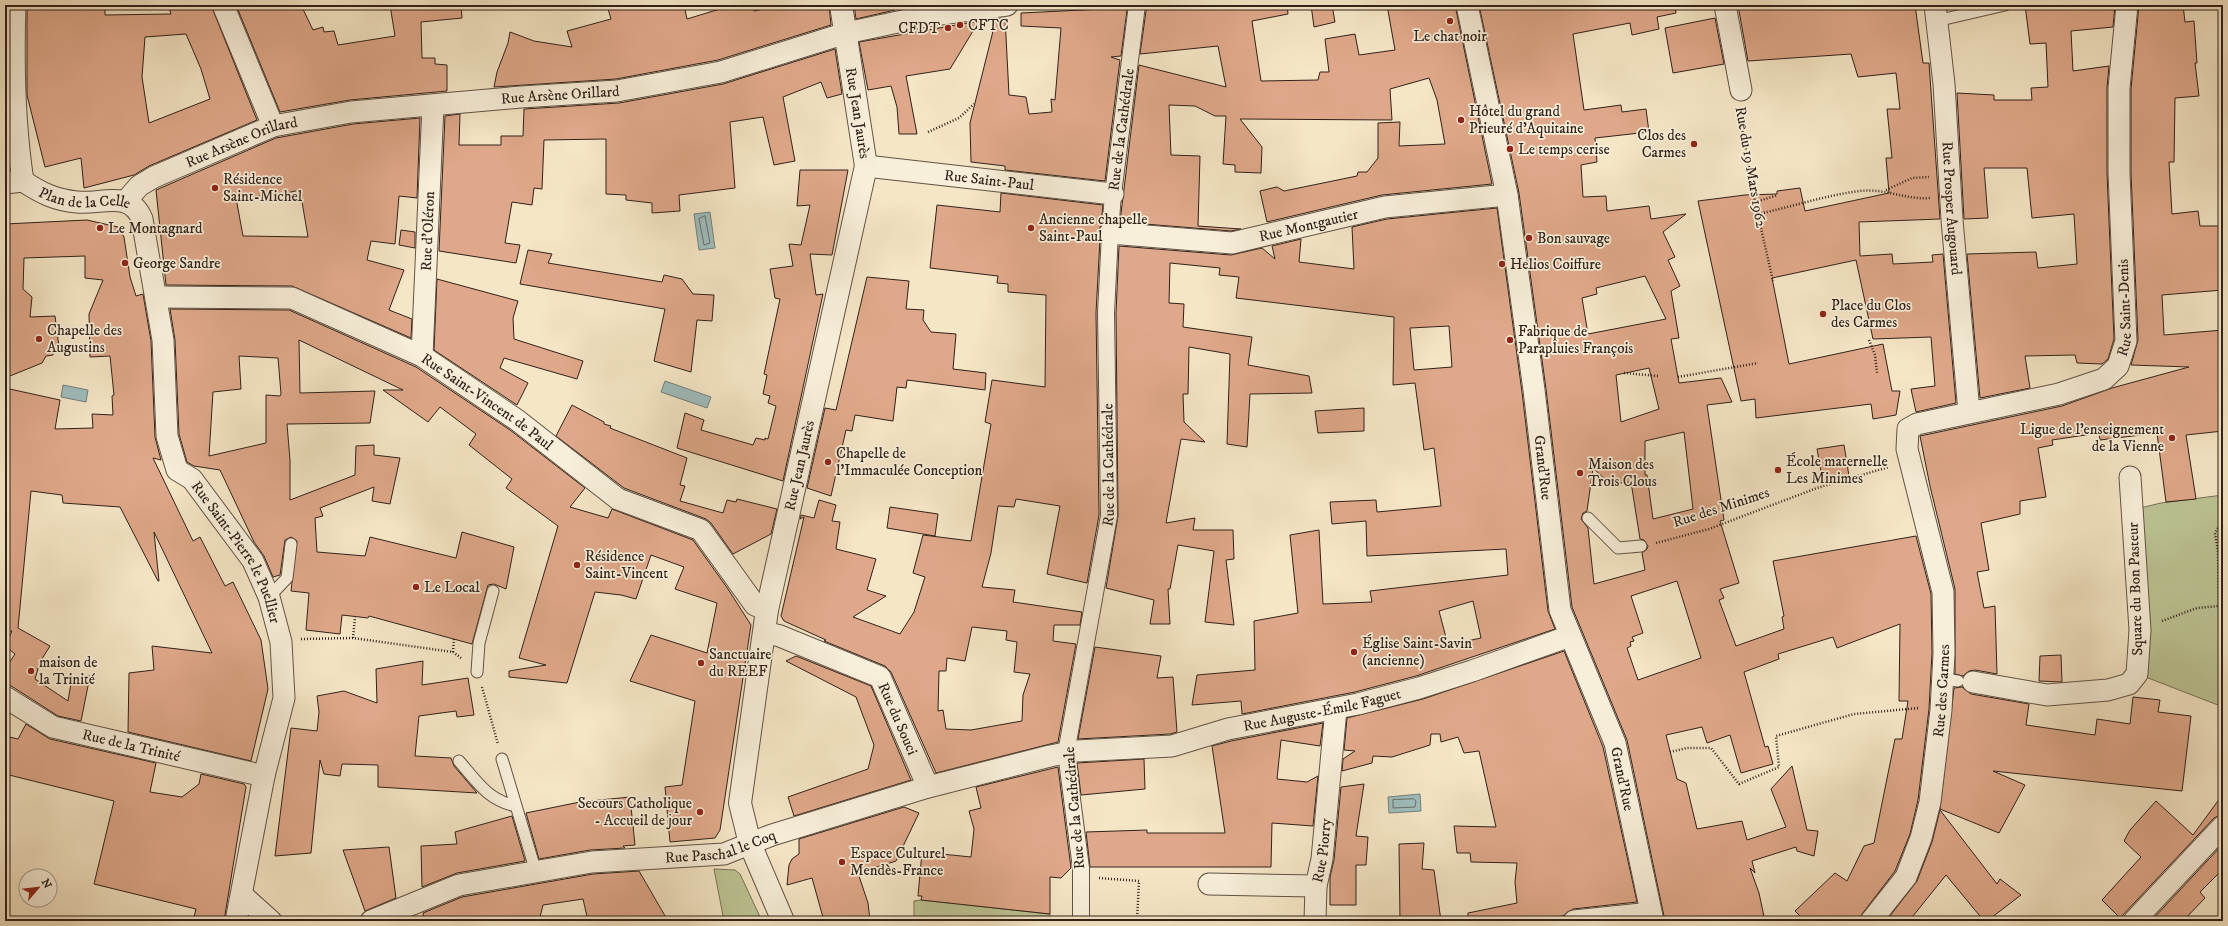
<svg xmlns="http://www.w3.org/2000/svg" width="2228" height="926" font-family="'IM FELL DW Pica',serif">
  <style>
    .green { fill: #bdc494; stroke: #767257 }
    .water { fill: #9fbdbd; stroke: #737f7c }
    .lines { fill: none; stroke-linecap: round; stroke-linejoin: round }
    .shore { stroke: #686f6c; stroke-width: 1 }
    .building { fill: #dfa88a; stroke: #30211a; fill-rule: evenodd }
    .service-casing { stroke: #615245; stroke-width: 13 }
    .pedestrian-casing { stroke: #615245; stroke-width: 18 }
    .minor-casing { stroke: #615245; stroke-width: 23 }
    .tertiary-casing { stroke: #615245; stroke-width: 24 }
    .path { stroke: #30211a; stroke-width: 2.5; stroke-dasharray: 1 2; stroke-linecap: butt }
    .service { stroke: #f8efda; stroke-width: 11 }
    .pedestrian { stroke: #f8efda; stroke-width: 16 }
    .minor { stroke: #f8efda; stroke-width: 21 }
    .tertiary { stroke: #f8efda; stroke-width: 22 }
    .poi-dot { fill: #8f2418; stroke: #f8efda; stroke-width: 1.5 }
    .labels { text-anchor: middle; stroke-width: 3.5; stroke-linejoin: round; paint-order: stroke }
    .poi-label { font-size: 15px; fill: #30211a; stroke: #f8efda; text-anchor: start }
    .street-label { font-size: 15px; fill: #30211a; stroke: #f8efda }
  </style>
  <rect width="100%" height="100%" fill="#f5e6c6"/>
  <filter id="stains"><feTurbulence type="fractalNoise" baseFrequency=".005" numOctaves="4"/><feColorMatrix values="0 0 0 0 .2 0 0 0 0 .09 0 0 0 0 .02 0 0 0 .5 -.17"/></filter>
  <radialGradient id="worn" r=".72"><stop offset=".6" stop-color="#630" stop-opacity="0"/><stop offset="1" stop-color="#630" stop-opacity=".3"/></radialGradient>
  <path class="green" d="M2223 495V707L2143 676 2136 509 2161 503Z
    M714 869 735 870 740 874 762 921H724Z
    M921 900 1050 914V921H914V901Z"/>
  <path class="water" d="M710 212 715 248 699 250 694 214Z
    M665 381 711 397 707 408 661 392Z
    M63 385 88 390 86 402 61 397Z
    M1420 794 1421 811 1389 813 1388 797Z"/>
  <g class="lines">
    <path class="shore" d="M705 216 710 243 704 245 699 219Z
      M1414 799 1416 801 1415 807 1393 808V800Z"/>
  </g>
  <path class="building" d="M27 5H105V15L171 14 168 5H211L257 120 149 166 134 175 84 188 81 158 45 167 27 95ZM186 34 201 69 210 99 149 123 142 77 145 37Z
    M236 5H301L313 30 323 27 324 32 334 31 338 45 395 36 390 5H461L462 18 421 22 422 58H435V64L447 65V91L350 100 280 112Z
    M607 5H684L687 19 733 5H753L754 11 782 5H829L831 25 718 60 616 79 494 87 497 72 508 43 510 32 534 41 572 47 567 31 611 19Z
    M854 5H897L895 10 856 19Z
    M1162 5H1287L1288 14 1252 21 1261 81 1318 80 1320 72H1329L1325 39 1355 34 1359 55 1395 50 1387 5H1455L1492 184 1382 195 1267 222 1260 191 1277 187 1284 191 1357 176 1358 172H1367L1378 158V123L1400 122 1399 146 1445 144 1437 100 1429 78 1390 89 1392 120 1240 119 1262 147 1261 173 1235 172V165L1223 164 1226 116H1215L1195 106 1169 105 1171 155 1200 156 1198 226 1241 229 1231 231 1120 222 1139 65 1226 87 1218 46 1140 54 1146 11 1147 8Z
    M1311 5H1332L1335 22 1314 27Z
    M1479 5H1675L1676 13 1657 17 1659 29 1632 35 1630 23 1573 34 1584 110 1621 105 1622 112 1646 109 1649 132 1595 138 1597 162 1581 165 1583 197 1606 196 1607 211 1649 206 1651 219 1686 214 1663 232 1675 257 1668 260 1680 286 1671 291 1679 338 1671 339 1679 383 1721 378 1732 402 1707 405 1724 520 1720 521 1739 583 1720 589 1724 598 1719 600 1736 646 1784 629 1782 617 1784 616 1773 561 1916 536 1931 594 1932 653 1929 709 1918 800 1910 834 1895 871 1862 914 1859 921H1805L1795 911 1835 873 1847 881 1864 846 1874 843 1895 739H1902L1908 701H1899L1900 624 1837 648 1833 637 1778 654 1779 659 1744 672 1765 747 1768 746 1773 764 1741 773 1730 735 1707 743 1702 727 1666 735 1677 779 1686 783 1697 829 1742 821 1747 840 1786 827 1771 789 1792 766 1807 830 1818 831 1814 856 1797 851 1796 847 1752 861 1755 873 1750 868 1759 893 1765 921H1665L1627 740 1572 607 1546 389 1519 193ZM1645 276 1666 319 1588 334 1582 298 1597 294 1596 288ZM1649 368 1659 409 1621 422 1616 375ZM1684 432 1693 509 1653 519 1647 475H1645V441ZM1593 468 1610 484 1631 482 1640 539 1644 540 1648 546 1647 549 1642 553 1645 570 1594 584 1588 528 1581 519 1583 513 1587 511ZM1677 581 1701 658 1638 680 1627 648 1631 646 1630 642 1634 641 1632 637 1643 633 1631 596Z
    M1738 5H1915L1923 63H1929L1940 219 1859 222 1860 256 1892 254 1893 264 1933 262 1932 255 1943 254 1956 403 1916 412 1911 389 1935 386 1931 337 1873 339 1856 260 1772 278 1789 364 1883 344 1892 391H1900L1896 415 1873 419 1871 404 1756 418 1755 399 1741 401 1698 201 1745 195 1777 194V191L1800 188 1805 211 1889 193 1886 158H1892L1887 109H1900L1896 73 1858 77 1851 54 1748 61Z
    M2025 5H2115L2113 27 2071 31 2073 71 2109 66 2107 88V173L2114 339 2108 359 2102 364 2077 363 2075 355 2025 356 2030 388 1980 398 1967 254 2036 252 2038 268 2077 264 2074 214 2032 218 2027 168H1984L1988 218 1964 219 1957 93 1994 95V100H2032L2031 88 2048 87 2046 43 2030 44Z
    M2139 5H2183L2185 22 2194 21 2197 63H2195L2199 96 2175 98 2174 162H2169L2172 214 2198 211 2200 226H2223V290L2162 295 2164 335 2223 330V431L2186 435 2196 499 2166 502 2157 433 2100 440 2099 433 2052 440 2053 445 2038 448 2046 497 2020 501V514L1981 523 1989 570 1977 572 1984 608 1995 606 1997 674 1975 670 1969 671 1963 676 1955 674V589L1930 486 1920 436 2062 406 2112 388 2189 367 2131 365 2138 340 2131 173V89Z
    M1124 8 1127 10 1121 56 1111 57 1120 60 1105 181 1005 170V166L971 162 970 123 996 19 1005 17 1009 95 1026 97 1029 114 1052 112 1051 99 1055 100 1061 28 1021 26V13Z
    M1715 18 1724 64 1673 73 1665 28Z
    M979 21 950 69 906 76 917 134H899L897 107 891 86 868 90 859 42Z
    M835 49 842 94 827 98 821 82 783 97 795 161 774 165 763 117 730 122 735 188 679 195 680 211 652 213V203L626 200V195L606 194V139L544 140 542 189 534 188 532 205 512 202 505 243 520 245 516 263 439 251 445 116 460 114 459 145H501V136H523L524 109 619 103 723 84Z
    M420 118 417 198 399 196 395 244 371 241 367 260 404 270 389 310 412 319 411 338 292 286 166 285 156 190 276 138 353 124ZM300 190 308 237 243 236 236 198 282 194Z
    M800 170H848L832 255 810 254 816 295 823 294 783 481 677 448 685 413 704 420 701 430 753 445 756 438 765 440V438L768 439 776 406 768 403 770 396 763 394 767 375 764 374 780 299 775 298 770 269 793 266 789 244 801 245 810 205 797 206Z
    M1001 193 1103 205 1101 225 1098 232 1100 239 1096 313 1099 515 1087 583 1047 574 1060 506 1016 499 1014 507 998 506 991 553 982 587 1015 590 1013 602 1082 612 1080 625H1054L1053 641 1076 644 1058 742 936 773 891 672 885 666 824 641 826 640 784 621 781 616 804 517 800 519 801 515 814 518 819 500 836 505 832 521 840 522 836 549 876 559 867 590 886 596 853 617 900 634 914 612 925 577 913 573 923 535 971 541 991 424 985 422 992 380 1045 387 1046 295 1008 292V284L997 283 998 276 930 268 937 205 1000 212ZM972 627 1007 631 1006 640 1017 642 1014 672 1030 674 1023 695 1022 721 971 730 946 729 943 710 938 711 939 671H946L947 658 965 661Z
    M1497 208 1522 392 1548 611 1555 629 1416 676 1355 692 1242 714 1241 701 1192 705 1197 675 1255 670 1254 621 1298 613 1290 535 1319 530 1323 604 1372 602 1370 591 1508 575 1506 549 1367 556 1366 521 1332 524 1330 502 1376 500 1377 512 1441 506 1434 448 1424 450 1415 383 1393 385 1394 317 1236 298 1239 277 1219 275 1220 268 1170 263 1169 303 1184 304 1183 327 1252 337 1248 365 1309 376 1312 393 1250 394 1247 447 1227 444 1230 354 1189 347 1188 394H1183L1184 422 1205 442 1181 439 1166 523 1195 518 1193 530H1233L1234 559 1226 560 1234 625 1205 622 1214 551 1178 545 1170 589H1168L1170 624H1150L1154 600 1106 588 1118 516 1116 313 1119 246 1231 255 1262 248 1275 259 1272 246 1301 239 1299 262 1354 269 1352 227 1387 219ZM1449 326 1452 367 1414 370 1410 328ZM1473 601 1481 638 1448 645 1439 611Z
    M87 220 118 227 124 237 130 277 136 296 143 294 151 341 155 437 161 460 153 458 193 541 200 537 225 586 233 582 261 640 268 689 251 761 128 732 129 673 154 670 152 646 212 653 154 532 159 581H158L120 507 63 503 62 495 31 491 18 628 50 646 40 662 35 679 68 701 72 677 90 676 81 721 58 716 5 682V669L15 654 5 646 12 631H5V388L60 400 55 429 93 428 92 414 113 415 112 396 114 395 110 356 90 357 89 314 103 280 85 278V256L24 258 23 289 32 297 30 317 55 316 59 347 53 344V355L46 356 42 363 5 378V224Z
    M401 230 415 232V248L399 245Z
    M528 250 552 254 548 263 662 282 664 275 682 279 693 294 714 295 712 321 697 320 691 372 654 361 665 309 520 284Z
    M867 277 909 281 906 309 924 310 923 320 931 332 956 334 953 369 986 373 985 390 907 380 906 388 897 387 893 421 855 415 852 431 846 430 831 496 807 488 825 408 836 410Z
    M437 279 518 301 513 318 514 339 583 361 577 379 504 358 500 368 528 383 517 405 434 350Z
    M170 309 289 310 416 367 510 430 585 488 570 507 608 518 612 509 693 540 728 589 751 625 720 830 715 838 670 842 665 787 682 785 695 701 630 681 651 635 707 653 717 603 675 589 684 567 651 555 636 599 621 595 595 592 567 683 509 677V671L546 665 519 658 558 526 506 488 512 479 469 445 476 434 440 407 428 422 383 390H403L299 340 300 393 375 391 370 423 287 424 290 460V500L355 475 356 446 374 445V455L400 458 390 504 372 501 374 487 320 508 323 516 315 518 317 552 365 556 370 537 456 558 462 532 514 547 506 589 494 584 488 585 472 644 369 616 368 618 342 615 340 634 306 630 309 593 291 591 297 541 291 537 285 540 280 575 273 577 264 556 254 542 220 470 194 466 187 462 179 434 175 340ZM239 356 278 358 281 394 280 396 266 395V443L209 456 213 392 241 389Z
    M572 405 604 422V424L611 426 610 428 687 458 680 485 685 486 680 501 723 513 727 500 736 502 737 499 777 509 771 534 733 554 711 523 706 519 624 488 556 436Z
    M1364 408V431L1318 433 1315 411Z
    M1844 445 1849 476 1823 483 1817 449Z
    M890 507 938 514 935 536 887 528Z
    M1095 647 1161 656 1157 678 1173 677 1177 732 1170 734 1078 739Z
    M1564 651 1603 747 1637 902 1573 909 1563 916 1523 921H1468V913L1517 903 1515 882 1517 863 1471 862 1470 853H1457L1454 826 1496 827 1479 751 1464 753 1458 737 1441 742 1440 734H1431L1430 745 1392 757 1373 756 1372 763 1342 771 1343 759 1355 751 1344 750 1347 718 1423 699Z
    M2061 655 2062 682 2039 681 2040 656Z
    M796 656 871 686 911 780 794 816 788 797 868 769 874 745 856 697 786 661Z
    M423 661 422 685 468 678 474 715 457 717 456 711 419 716 415 756 451 758 454 766 477 793 378 787V765L342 764 340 776 324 774 320 760 311 853 275 856 291 728 317 731 319 712 317 696 344 691 377 703 376 669Z
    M1962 687 1971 694 2029 704 2026 725 2095 735 2097 719 2130 724 2133 697 2160 700 2158 712 2191 716 2182 791 1993 771 2025 785 1999 833 1940 809 1954 688Z
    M1323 723 1320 746 1281 740 1277 779 1307 782 1318 776 1313 826 1272 823 1271 867H1090L1086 832 1147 830V833H1225L1212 746 1231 741Z
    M26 724 50 739 156 763 150 792 182 797 199 784 201 774 244 784 246 787 224 921H193L196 909 94 884 114 801 5 774V736L18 739Z
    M1144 759 1145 789 1081 795 1077 763Z
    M1058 767 1071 868 1061 878 1050 877V914L921 900 922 896H918L922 852 971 857 974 829 969 811 981 808 976 787Z
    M1364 784 1356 836 1368 837 1366 865H1356V905H1330V877L1334 860 1341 787Z
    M2223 794V814L2214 818 2120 918 2102 900 2141 857 2124 841 2130 830 2156 801 2193 835Z
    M630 797 635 845 623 846 625 848 590 850 539 859 526 813 580 802Z
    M904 807 919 813 896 861 858 873 868 903 870 921H824L812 878 787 885 789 865 792 859 799 854V839Z
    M1940 810 1997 884 2000 879 2021 895 1987 921H1984L1946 875 1909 921H1886L1917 881 1932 842Z
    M512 816 525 861 457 873 422 887 421 846 457 844 455 832Z
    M1424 843 1422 869 1434 870 1441 921H1400L1399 844Z
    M2223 844V869L2200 892 2205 898 2183 921H2151Z
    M389 847 396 898 365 911 343 850Z
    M639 871 668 921H588L583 899 543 905 539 921H424L423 913 462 897 593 874Z"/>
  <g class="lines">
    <defs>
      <path id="service" d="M1936 21 2005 5
        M1588 518 1618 548 1641 546
        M269 597 287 578 291 544
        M477 672 479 643 493 591
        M1942 679 1958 681
        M502 759 536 872
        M459 761C477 782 488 800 516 806"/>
      <g id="pedestrian">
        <path id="s1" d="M1081 921V868L1066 753 1109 516 1106 313 1110 233 1113 194 1137 5"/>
      </g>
      <g id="minor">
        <path d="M15 5C13 64 14 123 23 181"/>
        <path d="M223 5 273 126"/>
        <path id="s2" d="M1467 5 1507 195 1534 390 1560 610 1615 743 1653 921"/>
        <path d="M1725 5 1741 90"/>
        <path id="s3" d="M1935 5 1944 84 1952 220 1969 412"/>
        <path id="s4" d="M866 166 1113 194"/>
        <path id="s5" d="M23 181C41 193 55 200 77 202 100 205 130 189 142 219L163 340 167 436 177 470 192 479 253 561 269 597 281 642 284 698 264 776 236 921"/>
        <path d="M5 183 23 181"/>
        <path id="s6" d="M126 201 139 186 154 177 273 126 351 112 521 97 617 91 721 72 846 33 926 16 1007 5"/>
        <path id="s7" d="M1110 233 1232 243 1385 207 1507 195"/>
        <path id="s8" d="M157 297 292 298 422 356 517 420 618 499 701 530 755 605 767 610"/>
        <path id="s9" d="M422 356 433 105"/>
        <path id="s10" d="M764 632 780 636 880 677 928 787"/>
        <path d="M1973 682 2047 695 2108 690 2129 684 2137 674 2140 630 2130 477"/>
        <path id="s11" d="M5 697 53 727 264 776"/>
        <path id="s12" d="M1209 884 1316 886 1322 859 1336 709"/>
        <path d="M242 895 271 921"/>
        <path id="s13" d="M371 921 459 885 592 862 724 854 772 835 928 787 1050 756 1076 751 1172 746 1228 729 1358 704 1419 688 1472 671 1570 636"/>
        <path d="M1315 921 1316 886"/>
        <path d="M1574 921 1651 913"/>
        <path id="s14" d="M1871 921 1906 877 1921 838 1930 802 1941 710 1944 653 1943 592 1907 449 1908 429 1917 424 2059 394 2104 379 2118 366 2126 341 2119 173V88L2127 5"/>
        <path d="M2134 921 2223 826"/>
      </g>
      <g id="tertiary">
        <path id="s15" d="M783 921 750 844 740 803 767 610 866 166 841 5"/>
      </g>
    </defs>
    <use href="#service" class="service-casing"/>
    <use href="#pedestrian" class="pedestrian-casing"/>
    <use href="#minor" class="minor-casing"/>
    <use href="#tertiary" class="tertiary-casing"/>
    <path class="path" d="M1739 110 1755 202 1773 281
      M928 132 959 118 974 104
      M1886 190 1912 178 1929 177
      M1755 202 1778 195
      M1758 214C1792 207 1826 195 1860 191 1886 188 1905 200 1930 198
      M1869 340 1875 355 1877 373
      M1624 373 1658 376
      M1678 377 1758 363
      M1656 543 1709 529 1817 488 1889 467
      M2219 606 2218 552 2215 533 2223 519
      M2162 621 2197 608 2219 606 2223 609
      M353 638 355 617
      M301 639 353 638 453 652 461 658
      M453 652 454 639
      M482 687 498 744
      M1670 752 1687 748H1711L1739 784 1779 767 1776 736 1854 714 1919 708
      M1099 878 1139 881 1137 921"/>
    <use href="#service" class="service"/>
    <use href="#pedestrian" class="pedestrian"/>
    <use href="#minor" class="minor"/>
    <use href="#tertiary" class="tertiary"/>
  </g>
  <g class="poi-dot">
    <circle cx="1450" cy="21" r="4"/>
    <circle cx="960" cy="25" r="4"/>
    <circle cx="948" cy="28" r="4"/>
    <circle cx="1461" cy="120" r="4"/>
    <circle cx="1694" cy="144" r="4"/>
    <circle cx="1510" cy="149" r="4"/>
    <circle cx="215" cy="188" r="4"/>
    <circle cx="100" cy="228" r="4"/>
    <circle cx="1031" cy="228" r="4"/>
    <circle cx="1529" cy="238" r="4"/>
    <circle cx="125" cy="263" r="4"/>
    <circle cx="1502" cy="264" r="4"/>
    <circle cx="1823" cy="314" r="4"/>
    <circle cx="39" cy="339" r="4"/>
    <circle cx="1510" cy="340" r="4"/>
    <circle cx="2172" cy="438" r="4"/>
    <circle cx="828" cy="462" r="4"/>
    <circle cx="1778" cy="470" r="4"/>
    <circle cx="1580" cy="473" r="4"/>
    <circle cx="577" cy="565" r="4"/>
    <circle cx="416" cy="587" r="4"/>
    <circle cx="1354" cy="652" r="4"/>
    <circle cx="701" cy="663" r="4"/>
    <circle cx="31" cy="671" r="4"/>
    <circle cx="700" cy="812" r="4"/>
    <circle cx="842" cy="862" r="4"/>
  </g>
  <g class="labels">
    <g class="poi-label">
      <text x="968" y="30">CFTC</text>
      <text x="940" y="33" text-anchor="end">CFDT</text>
      <text x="1450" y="41" text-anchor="middle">Le chat noir</text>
      <text x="1469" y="116">Hôtel du grand<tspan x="1469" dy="17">Prieuré d'Aquitaine</tspan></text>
      <text x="1686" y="140" text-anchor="end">Clos des<tspan x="1686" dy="17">Carmes</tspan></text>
      <text x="1518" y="154">Le temps cerise</text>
      <text x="223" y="184">Résidence<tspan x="223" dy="17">Saint-Michel</tspan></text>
      <text x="1039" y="224">Ancienne chapelle<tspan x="1039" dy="17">Saint-Paul</tspan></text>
      <text x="108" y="233">Le Montagnard</text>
      <text x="1537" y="243">Bon sauvage</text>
      <text x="133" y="268">George Sandre</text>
      <text x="1510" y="269">Helios Coiffure</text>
      <text x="1831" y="310">Place du Clos<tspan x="1831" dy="17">des Carmes</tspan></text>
      <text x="47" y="335">Chapelle des<tspan x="47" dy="17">Augustins</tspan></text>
      <text x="1518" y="336">Fabrique de<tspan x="1518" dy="17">Parapluies François</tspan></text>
      <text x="2164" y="434" text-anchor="end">Ligue de l'enseignement<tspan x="2164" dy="17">de la Vienne</tspan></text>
      <text x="836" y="458">Chapelle de<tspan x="836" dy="17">l'Immaculée Conception</tspan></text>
      <text x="1786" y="466">École maternelle<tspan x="1786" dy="17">Les Minimes</tspan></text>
      <text x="1588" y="469">Maison des<tspan x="1588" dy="17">Trois Clous</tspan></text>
      <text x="585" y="561">Résidence<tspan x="585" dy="17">Saint-Vincent</tspan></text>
      <text x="424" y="592">Le Local</text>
      <text x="1362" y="648">Église Saint-Savin<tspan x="1362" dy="17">(ancienne)</tspan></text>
      <text x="709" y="659">Sanctuaire<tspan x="709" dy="17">du REEF</tspan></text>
      <text x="39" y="667">maison de<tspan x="39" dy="17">la Trinité</tspan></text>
      <text x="692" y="808" text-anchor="end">Secours Catholique<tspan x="692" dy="17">- Accueil de jour</tspan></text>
      <text x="850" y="858">Espace Culturel<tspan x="850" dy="17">Mendès-France</tspan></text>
    </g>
    <g class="street-label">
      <text dy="5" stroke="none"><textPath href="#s6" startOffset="456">Rue Arsène Orillard</textPath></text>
      <text transform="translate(858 113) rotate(81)" y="5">Rue Jean Jaurès</text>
      <text dy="5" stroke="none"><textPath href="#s1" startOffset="797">Rue de la Cathédrale</textPath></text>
      <text dy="5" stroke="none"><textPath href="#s6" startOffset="132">Rue Arsène Orillard</textPath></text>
      <text transform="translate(1751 167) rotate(80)" y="5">Rue du 19 Mars 1962</text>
      <text dy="5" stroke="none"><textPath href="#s4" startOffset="124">Rue Saint-Paul</textPath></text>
      <text dy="5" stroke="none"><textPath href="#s5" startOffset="66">Plan de la Celle</textPath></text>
      <text dy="5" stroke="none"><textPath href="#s3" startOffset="204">Rue Prosper Augouard</textPath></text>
      <text dy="5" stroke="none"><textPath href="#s7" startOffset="201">Rue Montgautier</textPath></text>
      <text dy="5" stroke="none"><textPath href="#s9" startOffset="125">Rue d'Oléron</textPath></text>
      <text dy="5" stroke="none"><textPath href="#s14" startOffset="795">Rue Saint-Denis</textPath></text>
      <text dy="5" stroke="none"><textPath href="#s8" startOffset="357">Rue Saint-Vincent de Paul</textPath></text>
      <text dy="5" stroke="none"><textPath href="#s1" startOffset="461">Rue de la Cathédrale</textPath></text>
      <text dy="5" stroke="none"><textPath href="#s15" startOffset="469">Rue Jean Jaurès</textPath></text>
      <text dy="5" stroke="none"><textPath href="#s2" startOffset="469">Grand'Rue</textPath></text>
      <text transform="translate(1721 507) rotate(-18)" y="5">Rue des Minimes</text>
      <text dy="5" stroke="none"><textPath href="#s5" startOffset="490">Rue Saint-Pierre le Puellier</textPath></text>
      <text transform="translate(2135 589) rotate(-92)" y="5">Square du Bon Pasteur</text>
      <text dy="5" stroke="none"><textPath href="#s14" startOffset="247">Rue des Carmes</textPath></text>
      <text dy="5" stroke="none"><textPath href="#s13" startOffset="980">Rue Auguste-Émile Faguet</textPath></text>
      <text dy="5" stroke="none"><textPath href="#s10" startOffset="170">Rue du Souci</textPath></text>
      <text dy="5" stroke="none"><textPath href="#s11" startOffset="137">Rue de la Trinité</textPath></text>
      <text dy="5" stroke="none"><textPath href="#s2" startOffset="793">Grand'Rue</textPath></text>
      <text transform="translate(1074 808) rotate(-95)" y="5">Rue de la Cathédrale</text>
      <text dy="5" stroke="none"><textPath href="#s13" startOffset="360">Rue Paschal le Coq</textPath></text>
      <text dy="5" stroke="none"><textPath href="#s12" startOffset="143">Rue Piorry</textPath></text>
    </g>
  </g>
  <rect width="2228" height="926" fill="none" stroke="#f5e6c6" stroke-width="20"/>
  <rect x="6" y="6" width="2216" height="914" fill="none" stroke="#30211a" stroke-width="2"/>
  <rect x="10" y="10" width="2208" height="906" fill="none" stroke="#30211a"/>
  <g transform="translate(38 888) rotate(62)"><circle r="19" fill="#f8efda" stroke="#a89d8d"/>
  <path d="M0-3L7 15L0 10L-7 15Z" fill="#8f2418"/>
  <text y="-6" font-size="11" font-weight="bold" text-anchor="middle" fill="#30211a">N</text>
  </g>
  <rect width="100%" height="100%" filter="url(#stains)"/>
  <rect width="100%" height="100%" fill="url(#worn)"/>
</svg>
